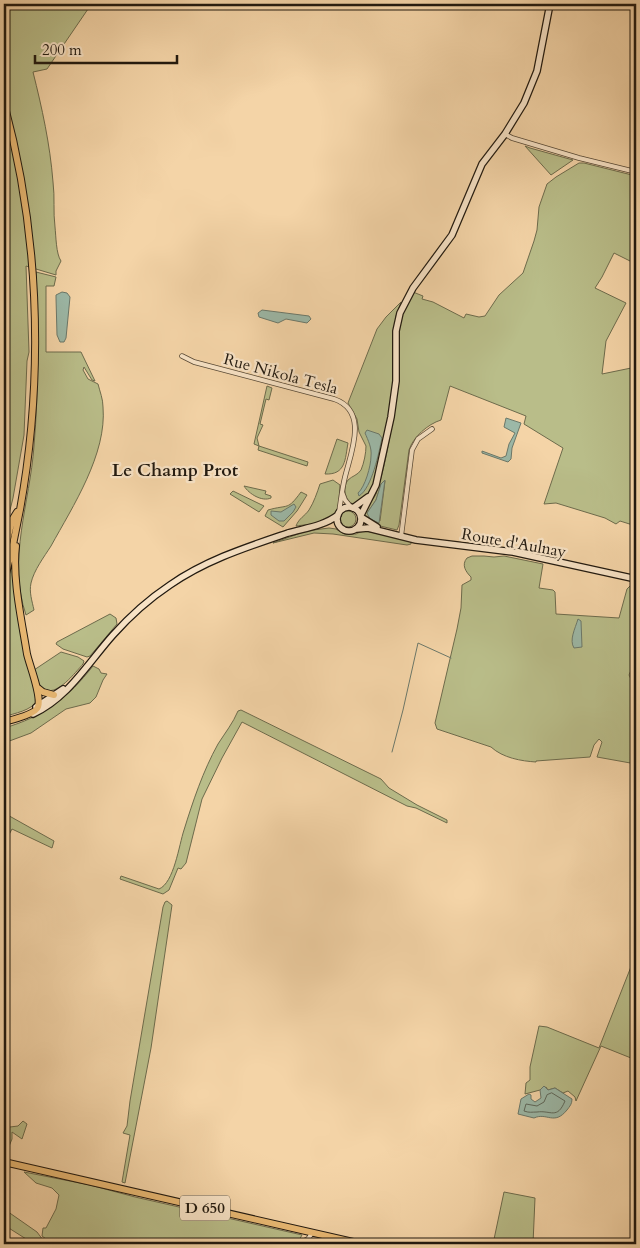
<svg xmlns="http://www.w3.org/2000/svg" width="640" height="1248" font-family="Cardo,serif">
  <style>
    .green { fill: #b9bd89; stroke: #6d6b4c; fill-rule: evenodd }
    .water { fill: #9cb8a7; stroke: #6b786a }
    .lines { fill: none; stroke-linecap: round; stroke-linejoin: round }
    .shore { stroke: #5e685b; stroke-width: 1 }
    .stream { stroke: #6b786a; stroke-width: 1 }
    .street-casing { stroke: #564835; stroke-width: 5.5 }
    .secondary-casing { stroke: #21190f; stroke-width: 8 }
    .primary-casing { stroke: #21190f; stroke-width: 8 }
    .street { stroke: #f8e3c6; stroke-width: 4 }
    .secondary { stroke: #f8e3c6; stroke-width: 5.5 }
    .primary { stroke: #eaba74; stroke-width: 6 }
    .labels { text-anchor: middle; stroke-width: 4.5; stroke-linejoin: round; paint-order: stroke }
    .shield { fill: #f8e3c6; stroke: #625646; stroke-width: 1 }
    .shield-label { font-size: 15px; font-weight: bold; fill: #21190f }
    .street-label { font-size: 16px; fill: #21190f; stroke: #f8e3c6 }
    .neighbourhood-label { font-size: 18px; font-weight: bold; fill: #21190f; stroke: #f8e3c6 }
  </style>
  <rect width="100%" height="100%" fill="#f4d4a7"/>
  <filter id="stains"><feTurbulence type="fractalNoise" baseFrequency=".004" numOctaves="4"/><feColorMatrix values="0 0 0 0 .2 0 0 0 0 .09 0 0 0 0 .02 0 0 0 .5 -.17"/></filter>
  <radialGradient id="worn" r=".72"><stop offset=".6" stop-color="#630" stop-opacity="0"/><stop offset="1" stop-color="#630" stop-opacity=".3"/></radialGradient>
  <path class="green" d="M4 4H81L88 9 47 69 33 72C42 108 50 144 53 182 55 197 53 212 55 227 56 236 56 254 61 261L56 271V275L26 266 29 352 27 361 24 435 13 498 4 534Z
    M525 146 530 148 573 160 551 175Z
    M579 163H584L636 176V264L614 253 602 277 595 288 626 303 606 341 602 374 636 367V526L620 521 616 524 605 518 556 503 544 504 563 448 524 424 526 416 450 386 441 420C428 424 413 437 409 450L399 525 397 530 376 525 364 517C364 508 372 502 376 494 384 471 389 442 393 418 398 389 396 356 399 326L402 314 413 292 423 296 422 299 433 302 464 318 466 314 479 317 485 316 499 295 523 273 534 241 537 230 539 207 547 184 556 177ZM385 481 380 521 368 512 376 500 381 484Z
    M36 272 56 277 54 286H46V352H81L95 381 92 380 84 367 83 370 88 379 98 384C100 392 103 399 103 407 107 454 73 506 51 546 44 557 34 570 31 583 29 592 32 601 34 610L26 615C7 559 30 503 34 446 39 388 38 330 36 272Z
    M401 302 396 316 393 397 375 483 366 496 353 504C345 501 342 487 348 480 352 476 358 475 361 470 364 463 366 453 366 446L359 432 357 419 348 403 377 329 386 317Z
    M267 386 272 388 269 400 266 399 260 424 263 425 257 438 259 446 254 444Z
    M337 439 348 443C345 459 346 475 325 474Z
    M259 446 308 462 307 466 258 450Z
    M333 480 340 485C339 493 340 503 337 510 331 524 309 524 296 526 299 518 305 516 309 510 314 502 317 493 320 484Z
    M244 486 266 491 265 494 271 496V498C262 502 249 494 244 486Z
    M233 491 264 506 259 512 230 494Z
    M301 492 307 495 297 511 283 527 265 516 268 510C289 504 287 511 301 492Z
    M340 519a8 8 0 1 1 16 0a8 8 0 1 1-16 0Z
    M329 528 336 529 344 534H356L360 532 366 531 411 541V544L407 545 333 534 314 533 273 543 306 531Z
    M472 556H484L494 557 504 556 543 564 539 588 553 590 555 592 556 614 619 618 627 589 630 586 636 585V659L629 675 633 683 636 684V764L597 757 602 742 599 739 594 745 590 757 536 761V762C521 761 503 758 491 747L437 729 435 723 457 629 461 608 462 585 471 580V577C466 572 461 565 467 558Z
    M12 562 37 700C32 711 14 713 4 717V594Z
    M110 614 116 618 117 624 90 656 87 657 63 649 56 644 57 642Z
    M61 652 78 657 84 661 83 664C68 681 44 711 34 670Z
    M93 666 99 669 101 673 107 674 103 680 96 697 90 703 66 709 31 733 4 743V728C43 717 68 698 93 666Z
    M241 710 381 779 389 788 417 805 447 820V823L416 808 407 806 242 722 222 758 202 799 186 863 181 869 178 868 169 890 163 894 120 879 121 876 159 889C174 883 179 845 184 830 193 801 203 771 218 744 225 733 233 723 238 711Z
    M4 813 54 841 52 848 12 829 4 844Z
    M167 901 172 905 151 1048 125 1183 122 1182 130 1135 123 1133 127 1126 130 1101 163 907 165 902Z
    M636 954V1060L601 1046 576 1101 575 1097 568 1091 563 1093 555 1088 548 1090 546 1087 540 1090 525 1094 526 1083 530 1080V1067L539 1026 547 1027 599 1048Z
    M23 1121 27 1124 22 1139 12 1132V1139L5 1156H4V1129L10 1127 18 1126Z
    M24 1172 90 1185 135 1197 302 1235 298 1242 290 1244H53L42 1236 43 1228H46L56 1209 59 1195 52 1188 36 1183Z
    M504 1192 535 1198 533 1244H493Z
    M4 1209 37 1232 46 1244H34L4 1225Z"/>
  <path class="water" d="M62 292 67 293 70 297 66 338 64 342H60L57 335 56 298V295Z
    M262 310 309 316 311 319 307 323 286 319 278 323 259 317 258 313Z
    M506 418 521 423 512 448 511 459 508 462 482 453V451L501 458 506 456 509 444 515 433 504 427Z
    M367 430 379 434 382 438C379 452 372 488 359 496L358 493C365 487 371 466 371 456 372 448 368 440 365 433Z
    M385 480 379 523 370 519 367 513 376 500 381 484Z
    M294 504 296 507 293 512 284 521H279L271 515V511L281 512Z
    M578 619 581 621 582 647 574 648C569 640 575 629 578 619Z
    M544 1086 548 1090 555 1088 572 1099C572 1104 570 1106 567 1110 554 1126 547 1112 534 1118L518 1114 521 1099 529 1094 531 1095V1099L535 1102 541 1098 540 1090Z"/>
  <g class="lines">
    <path class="shore" d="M552 1093 565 1101C557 1120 551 1110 537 1112 531 1112 530 1113 524 1111L526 1104 537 1106 544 1102 547 1095Z"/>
    <path class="stream" d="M392 752 403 710 418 643 451 658"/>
    <defs>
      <path id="street" d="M505 134 512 138 579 158 636 172
        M182 356 194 362 334 399C369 411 351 452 345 477 342 489 341 500 339 512
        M342 492 345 500 351 507
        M401 537 412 450 418 439 432 429
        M298 1244 308 1239 312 1233"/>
      <path id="secondary" d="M337 519a12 12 0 1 1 24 0a12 12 0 1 1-24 0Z
        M353 508 368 497
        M361 515 376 485 391 417 396 381V331L400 313 413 288 452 235 482 164 505 134 524 103 537 71 550 4
        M361 517 377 527
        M357 529 368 528 416 540 513 552 636 579
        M36 707 63 689
        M33 714C68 698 88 663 113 635 130 616 149 599 170 585 206 560 247 547 288 533 305 528 324 526 338 515"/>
      <path id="primary" d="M4 103C46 259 45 426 4 582
        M4 553 12 520 17 512
        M38 688 43 692 54 695
        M4 722C11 720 36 714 38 707 42 696 30 667 27 654 22 622 12 578 16 546
        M4 1162 362 1244"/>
    </defs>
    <use href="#street" class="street-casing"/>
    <use href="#secondary" class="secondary-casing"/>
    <use href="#primary" class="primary-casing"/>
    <use href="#street" class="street"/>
    <use href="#secondary" class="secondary"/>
    <use href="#primary" class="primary"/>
  </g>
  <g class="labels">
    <rect class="shield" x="180" y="1195.5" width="50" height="25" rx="4"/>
    <g class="shield-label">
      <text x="205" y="1213">D 650</text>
    </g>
    <g class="street-label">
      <text transform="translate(281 373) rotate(15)" y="6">Rue Nikola Tesla</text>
      <text transform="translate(514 542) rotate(10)" y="6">Route d'Aulnay</text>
    </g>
    <g class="neighbourhood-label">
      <text x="175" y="476">Le Champ Prot</text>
    </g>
  </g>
  <rect width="640" height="1248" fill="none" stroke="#f4d4a7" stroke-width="20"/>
  <rect x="5" y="5" width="630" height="1238" fill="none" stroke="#21190f" stroke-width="2.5"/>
  <rect x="10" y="10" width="620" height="1228" fill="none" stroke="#21190f"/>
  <path d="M35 55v8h142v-8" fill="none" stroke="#21190f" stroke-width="2.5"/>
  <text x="42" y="55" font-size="15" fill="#21190f" stroke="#f8e3c6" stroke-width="4" paint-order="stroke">200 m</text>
  <rect width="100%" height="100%" filter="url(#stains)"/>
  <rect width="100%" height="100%" fill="url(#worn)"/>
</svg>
